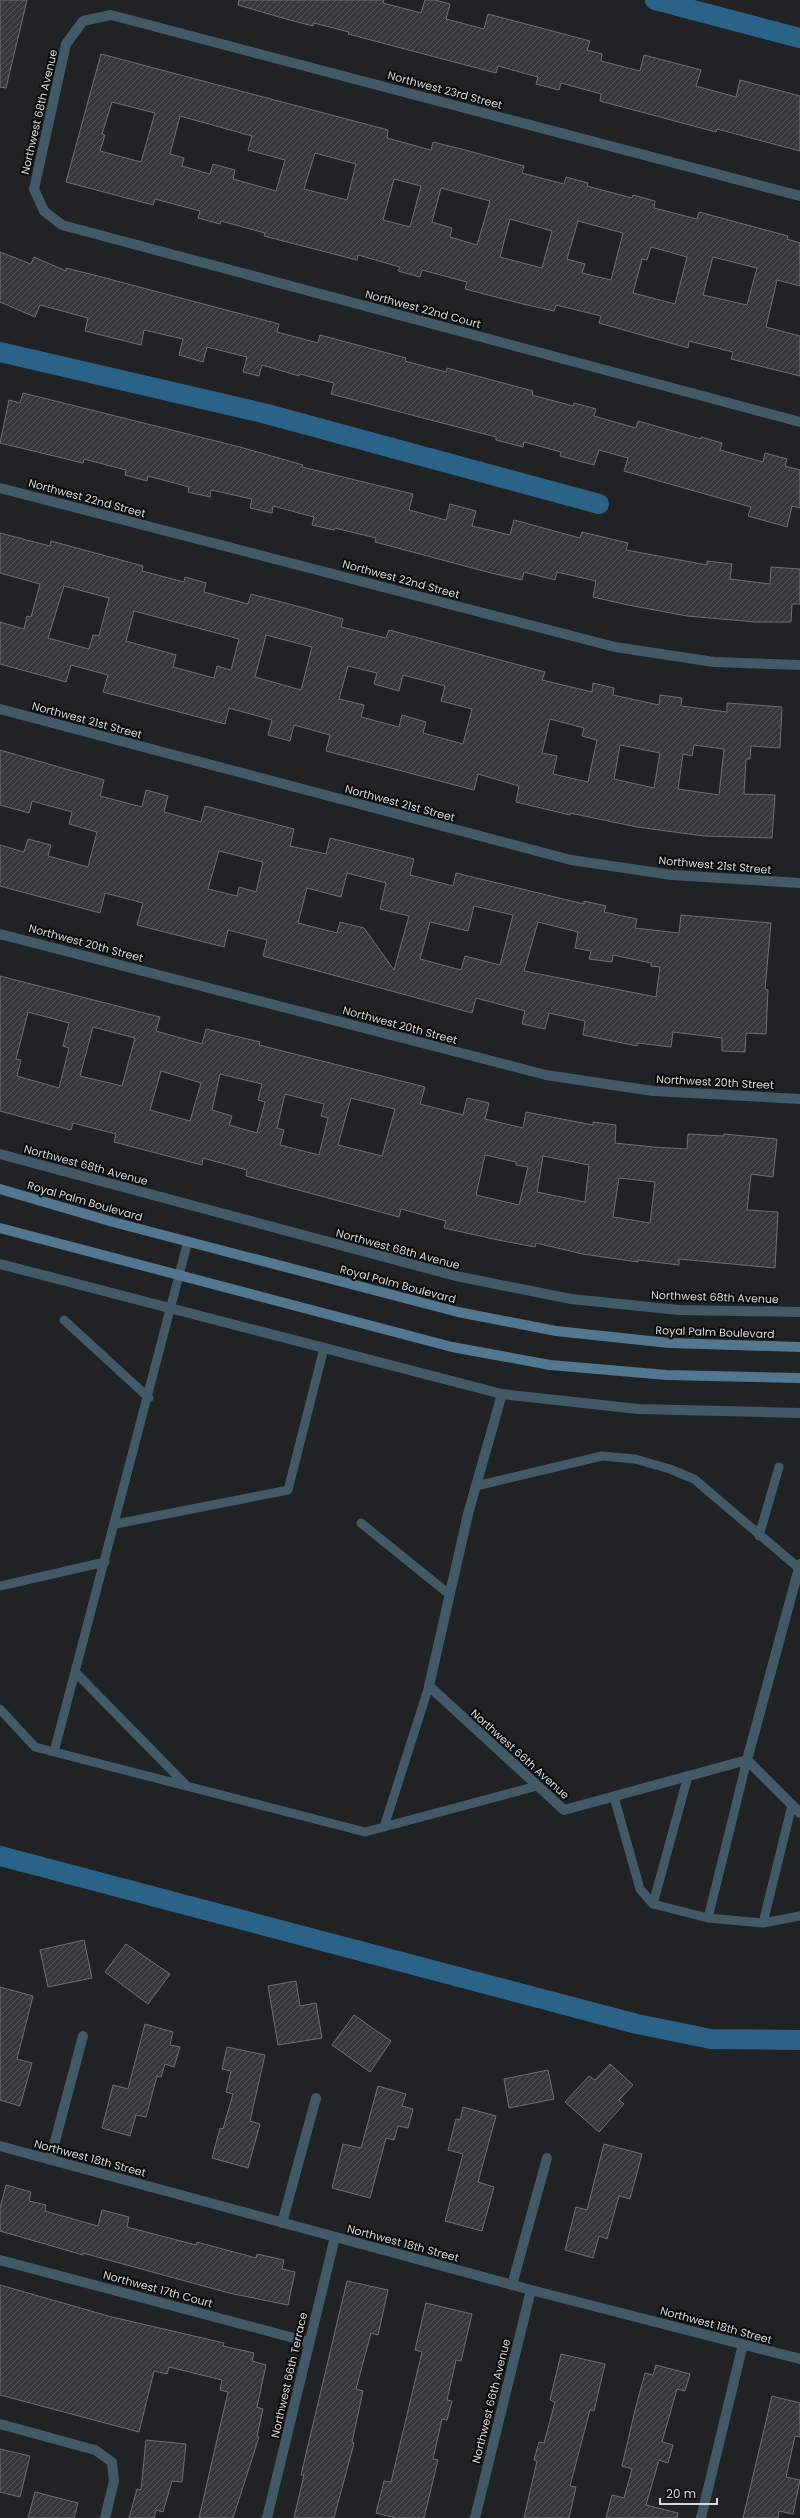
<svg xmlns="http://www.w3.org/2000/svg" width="800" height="2518" font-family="Poppins,sans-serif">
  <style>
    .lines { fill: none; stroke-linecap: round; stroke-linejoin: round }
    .canal { stroke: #2a6387; stroke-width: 20 }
    .building { fill: url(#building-hatch); stroke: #6e7173; fill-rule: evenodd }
    .lane { stroke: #425968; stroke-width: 9 }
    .street { stroke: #425968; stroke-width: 10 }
    .secondary { stroke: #537790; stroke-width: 10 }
    .labels { text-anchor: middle; stroke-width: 4; stroke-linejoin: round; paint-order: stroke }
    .street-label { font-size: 11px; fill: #d6d8d9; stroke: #0b0c0c }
  </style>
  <defs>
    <pattern id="building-hatch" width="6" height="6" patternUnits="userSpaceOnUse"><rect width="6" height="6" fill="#35383a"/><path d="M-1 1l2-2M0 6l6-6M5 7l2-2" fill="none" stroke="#525456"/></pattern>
  </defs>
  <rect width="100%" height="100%" fill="#202224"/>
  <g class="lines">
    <path class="canal" d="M655 0 800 38
      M0 352 263 413 599 504
      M0 1856 637 2024 711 2039 800 2040"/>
  </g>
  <path class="building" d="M0 0H27L6 88 0 87Z
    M239 0H384L383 3 421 13 425 0H435L450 4 446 19 484 29 488 14 590 41 587 50 602 54 601 61 640 71 644 55 701 70 696 86 736 97 740 80 800 96V151L717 129 716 132 600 101 601 94 561 83 559 90 536 84 538 77 498 66 496 73 348 34 349 32 314 23 313 26 286 19 238 5Z
    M101 54 388 130 387 138 431 150 433 142 465 150 524 166 522 173 564 184 566 177 588 183 587 186 632 198 633 195 655 201 654 208 697 219 699 212 788 236 787 239 800 243V286L777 280 766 327 800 336V376L731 359 733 352 689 341 688 348 599 323 601 316 556 305 554 311 519 303 465 289 467 282 422 270 420 277 398 271 400 267 358 255 357 260 264 236 265 233 221 221 220 224 198 218 200 211 155 199 153 205 66 182ZM112 102 155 113 141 162 100 151 105 135 102 134ZM180 116 252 136 248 150 285 160 276 191 233 179 235 170 213 164 210 174 182 166 184 158 170 154ZM315 153 356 164 347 200 304 189ZM394 179 421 186 410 227 383 220ZM441 188 490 201 477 245 450 237 452 228 432 222ZM510 219 552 231 542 268 500 257ZM578 221 623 233 611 280 582 273 585 264 567 259ZM651 247 687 257 675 304 633 293 642 259 647 260ZM713 257 757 268 747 305 703 295Z
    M0 252 31 264 34 257 66 271V268L94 275 279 324 277 332 318 343 320 335 406 358 405 361 446 372 447 368 533 391 532 395 573 406 574 403 596 409 594 416 636 428 638 421 701 439V437L722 443 720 450 763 462 765 453 787 459 785 466 800 470V508L792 506 787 527 748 516 751 507 624 471 628 458 599 450 594 465 560 456 561 452 524 442 523 447 496 440V437L331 394 334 383 300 374 299 376 262 365 259 376 243 372 247 357 207 347 203 362 179 355 183 339 144 330 141 345 85 331 88 318 40 305 35 317 0 302Z
    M23 393 240 447 303 465 302 467 413 494 409 510 446 520 450 504 476 511 472 526 510 535 514 520 580 538 582 532 628 543 626 550 707 565V561L732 564 730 579 770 584 771 567 800 569V604H792L791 622H756L687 616 628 605 593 597 596 581 557 572 555 580 524 572 522 580 491 573 375 542 376 538 335 528 334 530 312 525 314 517 273 506 272 513 250 508 252 499 211 490 210 497 188 492 189 487 148 476 147 481 125 475 126 470 84 459 83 463 0 443 9 400 20 403Z
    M0 533 50 546 51 541 143 566 142 571 184 582 185 577 206 583 204 592 248 604 251 594 304 608 343 619 341 627 386 638 389 630 545 672 542 680 592 692 593 683 614 688 613 695 659 705 660 695 682 698 681 706 727 712V703L782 707 780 748 751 746 750 759H746L744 794 775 795 772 838 704 836 637 827 570 813V815L516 802 519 786 478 774 474 790 326 751 330 735 294 725 290 741 268 735 272 720 229 708 225 724 103 692 108 675 71 665 66 682 0 664V622L24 629 27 616 31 617 40 584 0 573ZM64 586 109 598 99 636 93 635 89 649 48 638ZM134 611 239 639 231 670 217 666 214 678 173 667 176 655 126 641ZM266 635 312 647 301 690 255 677ZM348 666 377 673 374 684 399 691 403 675 445 686 441 701 472 709 463 744 423 733 426 722 402 715 399 727 361 717 364 705 339 699ZM550 719 584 728 582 736 597 740 588 782 553 774 557 756 542 753ZM620 745 660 753 654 788 614 779ZM694 745 724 749 719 795 678 789 683 754 692 756Z
    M0 750 104 780 100 796 142 807 146 790 168 796 164 812 201 822 205 806 294 829 290 846 326 854 330 838 414 859 410 875 453 886 456 873 584 904V901L606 906 604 912 637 919 635 928 679 933 681 915 771 923 765 989 768 990 766 1034 746 1033 745 1052 722 1051V1038L673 1032 671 1047 638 1043 637 1046 583 1035 585 1021 549 1013 545 1029 522 1024 525 1011 476 998 472 1013 263 956 267 940 228 930 224 947 137 925 143 903 105 893 100 913 0 886V845L24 852 28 839 51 845 48 856 88 867 97 832 69 824 72 812 32 801 29 813 0 805ZM219 851 263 862 256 892 239 887 237 896 208 889ZM347 873 386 883 380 909 409 916 394 970 364 928 340 922 337 933 298 923 307 888 341 897ZM474 906 513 915 500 965 465 956 461 970 420 959 430 922 468 931ZM538 922 578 932 575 948 591 951 589 959 612 962 613 955 651 963V966L660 967 656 997 524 971Z
    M0 976 160 1017 156 1031 202 1044 206 1029 260 1042 259 1045 425 1087 420 1104 463 1115 467 1098 489 1103 485 1119 523 1128 526 1112 593 1125V1122L616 1125 615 1143 653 1147 687 1149 688 1134 723 1136 724 1134 777 1139 773 1177 751 1174 747 1210 778 1212 775 1268 679 1259V1265L638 1260V1262L583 1254 536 1243 535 1247 498 1240 444 1228 446 1221 401 1209 399 1217 246 1176 247 1170 203 1158 202 1165 114 1142 116 1134 73 1123 71 1130 0 1111ZM28 1012 69 1023 63 1046 69 1048 59 1088 17 1076 21 1060 16 1059ZM93 1027 135 1038 122 1086 80 1076ZM161 1071 201 1083 190 1121 150 1110ZM220 1074 262 1084 258 1100 265 1102 257 1133 229 1125 232 1116 212 1110ZM285 1094 324 1104 321 1116 328 1118 319 1155 280 1145 284 1130 277 1128ZM351 1098 395 1109 382 1156 338 1145ZM485 1155 516 1162V1165L528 1167 519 1205 476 1195ZM543 1156 589 1165 585 1202 537 1192ZM619 1178 655 1182 650 1223 613 1217Z
    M84 1940 92 1978 48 1987 40 1950Z
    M126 1944 170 1974 148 2004 105 1972Z
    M296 1981 300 2006 316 2003 322 2038 278 2045 268 1986Z
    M0 1987 33 1996 17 2059 32 2063 20 2106 0 2100Z
    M354 2015 391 2041 370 2072 332 2045Z
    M145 2024 173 2032 170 2045 180 2047 174 2067 165 2064 161 2077 157 2076 146 2117 136 2115 130 2136 102 2128 113 2085 128 2089Z
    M227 2047 265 2055 250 2121 260 2124 248 2168 212 2158 220 2128 223 2129 233 2094 226 2092 231 2071 222 2069Z
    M610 2064 633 2085 619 2100 624 2104 599 2132 565 2102 589 2076 595 2080Z
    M548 2070 554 2099 509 2108 504 2079Z
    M378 2086 406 2094 402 2106 413 2109 408 2128 398 2126 394 2140 386 2138 370 2198 332 2188 343 2144 361 2148Z
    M463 2107 496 2116 478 2182 494 2187 482 2231 445 2221 463 2154 448 2150 456 2119 460 2120Z
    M604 2144 642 2154 630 2199 619 2196 607 2239 599 2236 593 2258 565 2250 576 2207 587 2210Z
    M6 2185 31 2192 29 2201 46 2205 45 2211 98 2226 102 2210 129 2217 127 2227 196 2245 197 2242 256 2258 257 2254 284 2260 282 2269 295 2272 288 2305 229 2293 83 2253V2255L0 2231V2208Z
    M347 2281 388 2290 378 2335 371 2333 356 2389 363 2391 352 2442 354 2443 334 2518H294L304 2475H301Z
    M0 2285 112 2317 224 2343 223 2346 254 2353 252 2361 266 2365 257 2407 263 2409 257 2436 259 2437 233 2518H199L228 2392 220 2390 222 2380 169 2367 167 2374 154 2371 139 2432 0 2395Z
    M426 2303 472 2314 461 2361 456 2360 447 2400 452 2401 447 2420 442 2419 433 2459 438 2460 424 2518H396L376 2513 384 2481 391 2482 422 2352 415 2350Z
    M561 2354 605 2364 594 2411 590 2410 570 2486 576 2487 569 2518H524L537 2461 534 2460 539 2442 544 2443 555 2402 550 2400Z
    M656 2365 690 2374 685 2391 677 2389 662 2442 673 2445 668 2463 659 2460 646 2505 678 2513 677 2518H606L612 2495 624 2498 632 2469 622 2466 635 2410 645 2373 653 2375Z
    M772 2396 800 2403V2437L795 2436 786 2477 800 2480 793 2514 779 2511 778 2518H743Z
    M146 2440 186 2444 182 2482 172 2481 163 2512 156 2510 154 2518H129L137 2489 141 2490Z
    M0 2449 30 2456 20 2497 0 2492Z
    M35 2492 78 2503 74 2518H28Z"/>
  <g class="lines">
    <path class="lane" d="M64 1320 149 1398
      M476 1486 602 1456 635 1459 670 1469 694 1479 800 1569
      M361 1523 450 1595
      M116 1524 288 1490 324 1348
      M759 1536 779 1467
      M0 1586 105 1562
      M76 1673 187 1786
      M0 1709 35 1747 365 1832 537 1786
      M54 1752 188 1241
      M614 1797 640 1889 653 1904 708 1918 763 1923 800 1916
      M384 1827 429 1686
      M653 1904 688 1776
      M708 1918 747 1760
      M763 1923 792 1805"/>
    <path class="street" d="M800 196 111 15 83 21 66 44 34 189 44 211 62 225 800 422
      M0 488 615 647 714 662 800 665
      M0 709 571 860 672 875 800 883
      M0 934 546 1075 653 1091 800 1099
      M0 1154 456 1276 571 1299 679 1310 800 1312
      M0 1264 502 1394 638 1409 800 1413
      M502 1394 468 1514 429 1686 564 1810 747 1760 800 1564
      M747 1760 800 1813
      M0 2146 531 2290 800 2359
      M50 2160 83 2036
      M282 2223 316 2098
      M0 2260 309 2342
      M512 2285 547 2158
      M0 2424 95 2450 112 2462 114 2481 105 2518
      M267 2518 335 2237
      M475 2518 531 2290
      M701 2518 743 2344"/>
    <path class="secondary" d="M0 1189 113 1222 458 1312 556 1331 669 1343 800 1347
      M0 1228 452 1347 550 1365 667 1375 800 1378"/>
  </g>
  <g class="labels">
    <g class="street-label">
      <text transform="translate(445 90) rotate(15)" y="4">Northwest 23rd Street</text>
      <text transform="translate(39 112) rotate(-77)" y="4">Northwest 68th Avenue</text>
      <text transform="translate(423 309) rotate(15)" y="4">Northwest 22nd Court</text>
      <text transform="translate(87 498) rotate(15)" y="4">Northwest 22nd Street</text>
      <text transform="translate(401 579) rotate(15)" y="4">Northwest 22nd Street</text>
      <text transform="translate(87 720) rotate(15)" y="4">Northwest 21st Street</text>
      <text transform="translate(400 803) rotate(15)" y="4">Northwest 21st Street</text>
      <text transform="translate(715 865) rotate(5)" y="4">Northwest 21st Street</text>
      <text transform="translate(86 943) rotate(15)" y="4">Northwest 20th Street</text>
      <text transform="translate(400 1025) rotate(15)" y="4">Northwest 20th Street</text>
      <text transform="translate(715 1082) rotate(3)" y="4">Northwest 20th Street</text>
      <text transform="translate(86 1165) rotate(15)" y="4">Northwest 68th Avenue</text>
      <text transform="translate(85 1201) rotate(16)" y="4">Royal Palm Boulevard</text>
      <text transform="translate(398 1249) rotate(15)" y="4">Northwest 68th Avenue</text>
      <text transform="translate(398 1284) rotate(15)" y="4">Royal Palm Boulevard</text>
      <text transform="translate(715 1297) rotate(2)" y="4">Northwest 68th Avenue</text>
      <text transform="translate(715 1332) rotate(2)" y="4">Royal Palm Boulevard</text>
      <text transform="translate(520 1754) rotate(42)" y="4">Northwest 66th Avenue</text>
      <text transform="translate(90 2158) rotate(15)" y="4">Northwest 18th Street</text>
      <text transform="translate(403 2243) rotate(15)" y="4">Northwest 18th Street</text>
      <text transform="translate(158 2289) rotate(15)" y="4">Northwest 17th Court</text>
      <text transform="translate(716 2325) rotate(15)" y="4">Northwest 18th Street</text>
      <text transform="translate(289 2375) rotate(-77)" y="4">Northwest 66th Terrace</text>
      <text transform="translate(491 2401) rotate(-76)" y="4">Northwest 66th Avenue</text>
    </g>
  </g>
  <path d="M660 2498v6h57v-6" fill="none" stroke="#d6d8d9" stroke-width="2"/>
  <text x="666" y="2498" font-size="12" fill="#d6d8d9" stroke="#0b0c0c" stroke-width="3" paint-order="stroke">20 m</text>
</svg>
